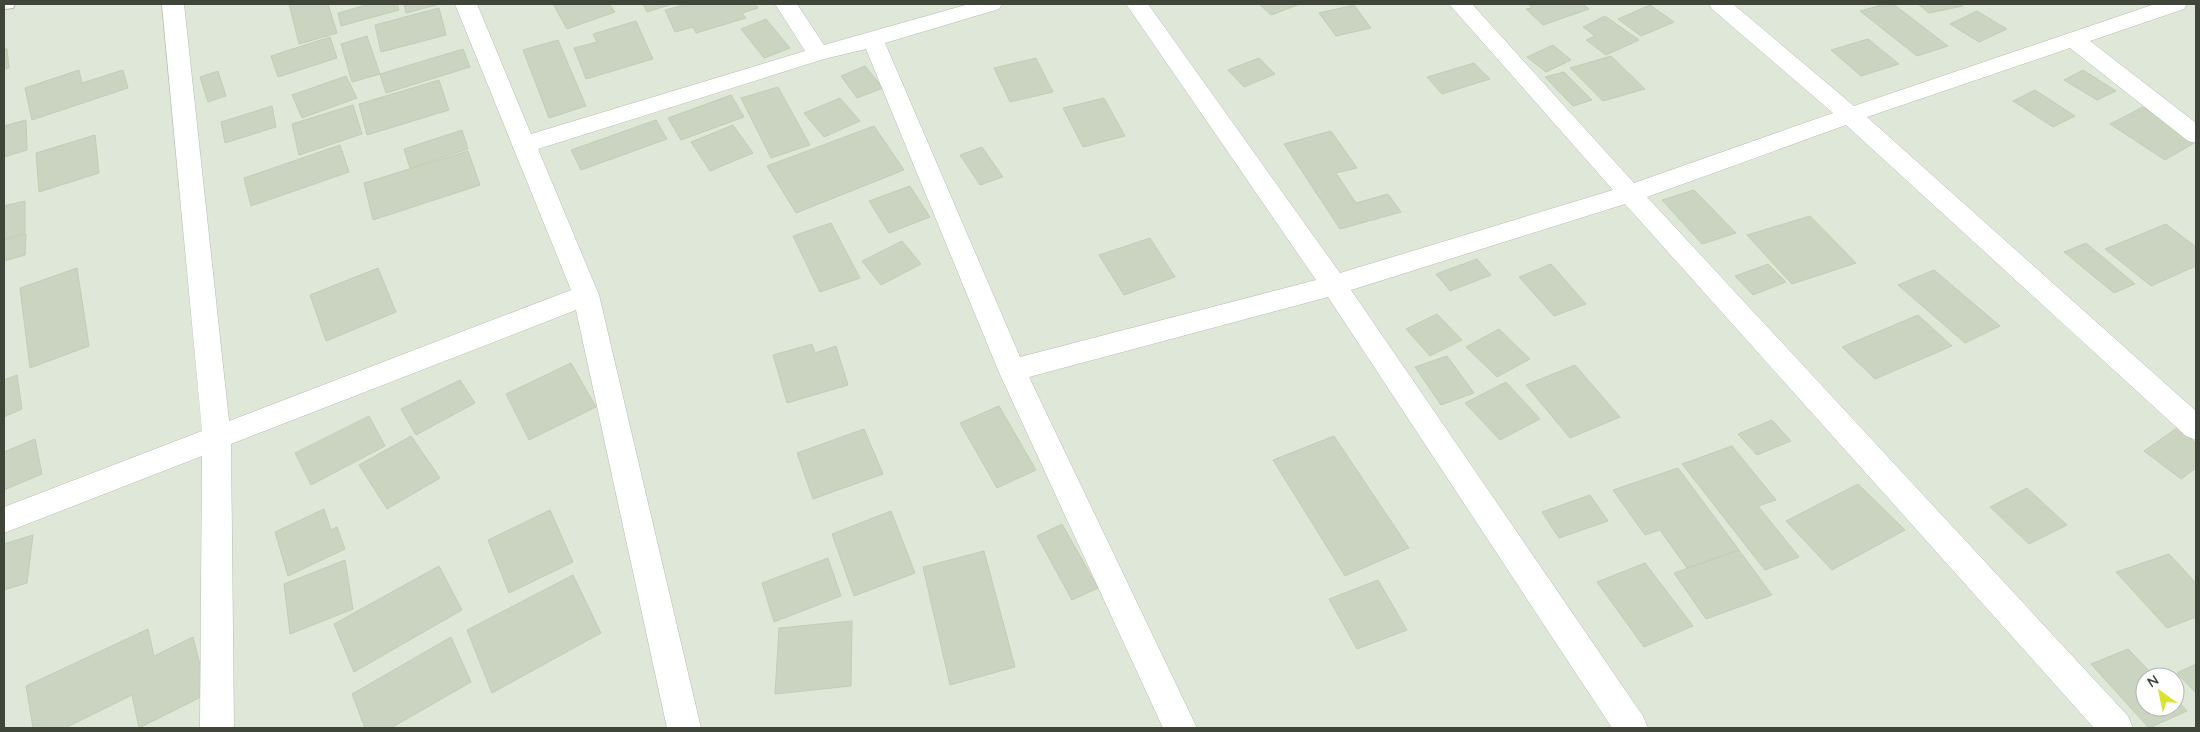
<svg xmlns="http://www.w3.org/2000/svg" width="2200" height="732" font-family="Quicksand,sans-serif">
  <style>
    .residential { fill: #dee7d8; fill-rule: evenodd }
    .building { fill: #cad4c0; stroke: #c1ceb4 }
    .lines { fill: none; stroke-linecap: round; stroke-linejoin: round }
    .service-casing { stroke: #b5bead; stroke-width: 2 }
    .minor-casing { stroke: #b5bead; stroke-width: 1 }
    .service { fill: #fff; fill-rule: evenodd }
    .minor { fill: #fff; fill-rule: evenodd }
  </style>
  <rect width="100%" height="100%" fill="#eef3ea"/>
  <path class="residential" d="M4 4H2196V728H4ZM2145 677H2175V707H2145Z"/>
  <path class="building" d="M289 4H328L337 33 299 44Z
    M370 4H397L399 10 341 26 338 13Z
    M404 4H440L406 13Z
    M553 4H609L615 12 567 29Z
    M643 4H672L647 12Z
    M688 4H755L758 8 742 13 746 18 696 33 693 27 675 32 665 10Z
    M1259 4H1300L1271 15Z
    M1528 4H1583L1589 9 1543 25 1526 9 1532 8Z
    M1885 4H1893L1948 46 1917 56 1860 11Z
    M1918 4H1961L1963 6 1929 13Z
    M1354 5 1371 28 1336 36 1319 13Z
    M1650 5 1674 22 1641 36 1618 19Z
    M439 8 446 35 381 52 375 25Z
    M1977 11 2007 29 1979 42 1950 24Z
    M1605 16 1639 40 1606 55 1586 40 1595 36 1583 27Z
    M766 19 790 48 764 58 741 29Z
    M636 21 653 59 586 79 574 48 597 42 593 34Z
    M367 36 380 74 352 82 341 44Z
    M330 37 337 58 278 77 271 56Z
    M1868 39 1899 64 1861 76 1831 50Z
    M558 40 586 106 549 118 523 50Z
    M1553 45 1571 60 1546 72 1527 57Z
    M4 49H7L9 68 4 69Z
    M463 49 470 67 386 93 380 74Z
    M1611 56 1645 89 1603 101 1570 68Z
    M1036 58 1053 92 1010 102 994 68Z
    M1259 58 1275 74 1244 87 1228 70Z
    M1474 63 1490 79 1442 94 1427 77Z
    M865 66 883 88 857 98 841 76Z
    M79 70 82 83 123 70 128 88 32 120 25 88Z
    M2083 70 2116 91 2097 100 2064 80Z
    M218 71 226 96 208 102 200 77Z
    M1564 72 1592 100 1573 106 1545 77Z
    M346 76 357 98 302 118 292 95Z
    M439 80 449 110 367 135 359 104Z
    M778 87 810 145 771 158 741 98Z
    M2035 90 2075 116 2053 127 2013 101Z
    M731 95 744 117 681 140 668 118Z
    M840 98 860 121 824 137 804 113Z
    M1104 98 1125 136 1083 147 1063 108Z
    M353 105 362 134 299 155 292 124Z
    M272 106 276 127 225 143 221 122Z
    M2143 107 2196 140V142L2165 160 2110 124Z
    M26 120 27 150 4 157V126Z
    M656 120 667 139 581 170 571 150Z
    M733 125 753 153 710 171 691 142Z
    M874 126 904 170 796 213 767 166Z
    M462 130 468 149 410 168 404 149Z
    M1331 131 1357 168 1336 173 1356 203 1388 194 1401 212 1340 229 1284 144Z
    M95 135 99 173 39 192 36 153Z
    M340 145 349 172 251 206 244 178Z
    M982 147 1003 177 980 185 960 155Z
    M468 151 480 185 373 220 364 183Z
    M910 186 930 217 889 233 869 201Z
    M1694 190 1736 233 1702 244 1662 200Z
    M25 201V233L4 239V206Z
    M1810 216 1856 263 1792 284 1747 235Z
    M831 223 860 278 820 292 793 236Z
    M2166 224 2196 247V266L2151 286 2105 249Z
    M26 234 25 255 4 261V240Z
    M1150 238 1175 277 1124 295 1099 255Z
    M902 241 921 264 881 285 862 261Z
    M2086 243 2135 284 2114 293 2064 252Z
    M1477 259 1491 275 1450 291 1436 274Z
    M1551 264 1586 304 1554 316 1519 277Z
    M1768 264 1786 282 1753 295 1735 276Z
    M77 268 89 346 30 368 20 288Z
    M378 268 396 312 326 341 310 295Z
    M1934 270 2000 326 1965 343 1898 285Z
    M1437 314 1462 340 1430 356 1406 329Z
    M1918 315 1952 346 1875 379 1842 347Z
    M1499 329 1530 359 1497 377 1466 347Z
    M812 344 815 353 836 346 848 385 787 403 773 355Z
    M1447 356 1474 393 1441 405 1415 367Z
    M571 363 596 407 529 440 506 394Z
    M1575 365 1620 417 1570 438 1526 385Z
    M17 375 22 409 4 417V380Z
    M460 380 475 403 416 435 401 409Z
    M1506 382 1540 419 1500 440 1465 403Z
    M999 406 1036 470 997 488 960 423Z
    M369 416 385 446 311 485 295 453Z
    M1772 420 1791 441 1757 455 1738 434Z
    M2177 428 2196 443V468L2181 479 2144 451Z
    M864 429 883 474 813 499 797 453Z
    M411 436 440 478 387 509 359 465Z
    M1334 436 1409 548 1345 576 1273 460Z
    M35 439 42 474 4 490V452Z
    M1732 446 1776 500 1758 506 1799 557 1765 570 1682 464Z
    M1678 468 1739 550 1687 568 1660 530 1645 535 1613 490Z
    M1858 484 1905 530 1832 570 1786 521Z
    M2027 488 2067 525 2029 544 1990 507Z
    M1590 495 1608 521 1559 538 1542 512Z
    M324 509 331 530 337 527 345 549 288 576 275 532Z
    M550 510 573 562 509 593 488 540Z
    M891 511 915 573 854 596 832 534Z
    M1062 524 1098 588 1072 600 1037 536Z
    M33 535 27 583 4 590V544Z
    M1739 550 1772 595 1706 619 1674 573Z
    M984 551 1015 667 950 685 923 567Z
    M2169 554 2196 583V617L2167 628 2116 572Z
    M828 558 841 596 774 622 762 583Z
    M345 560 353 609 290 634 284 584Z
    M1645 563 1693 626 1644 647 1597 582Z
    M439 566 462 610 354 672 334 624Z
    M573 575 601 633 492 693 467 630Z
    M1378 580 1407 630 1357 649 1329 599Z
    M852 621 851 686 775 694 779 628Z
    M148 629 154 656 193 637 207 694 139 728 132 695 65 728H33L26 686Z
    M451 637 471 682 391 728H365L352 694Z
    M2128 649 2155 677H2145V707H2175V698L2187 711 2149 728 2091 664Z
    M2196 664V693L2177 673Z"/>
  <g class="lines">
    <defs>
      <path id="service" d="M4 4H15L13 8 4 9Z"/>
      <path id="minor" d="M162 4H184L229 421 571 290 455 4H477L531 134 805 51 775 4H797L824 45 969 4H1002L999 9 885 43 1020 357 1316 280 1126 4H1148L1340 273 1613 190 1449 4H1472L1634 183 1833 113 1712 9 1709 4H1733L1854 106 2155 4H2187L2184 9 2090 41 2196 123V143L2188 141 2070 48 1867 117 2196 411V440L2186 436 1846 125 1647 197 2128 716 2133 728H2094L1625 204 1351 290 1643 716 1648 728H1612L1328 297 1029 377 1197 728H1163L998 370 866 49 824 59 538 149 599 295 701 728H667L576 310 231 444 234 728H200L202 456 4 533V507L202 431Z"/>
    </defs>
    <use href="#service" class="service-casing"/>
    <use href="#minor" class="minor-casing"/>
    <use href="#service" class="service"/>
    <use href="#minor" class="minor"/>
  </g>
  <rect width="2200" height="732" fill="none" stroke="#3f4639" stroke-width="10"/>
  <g transform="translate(2160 692) rotate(327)"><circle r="24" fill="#ffffff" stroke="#b2b5b0"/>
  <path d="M0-4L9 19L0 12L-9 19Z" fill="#dae430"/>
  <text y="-8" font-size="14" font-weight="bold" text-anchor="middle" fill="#3f4639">N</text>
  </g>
</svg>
